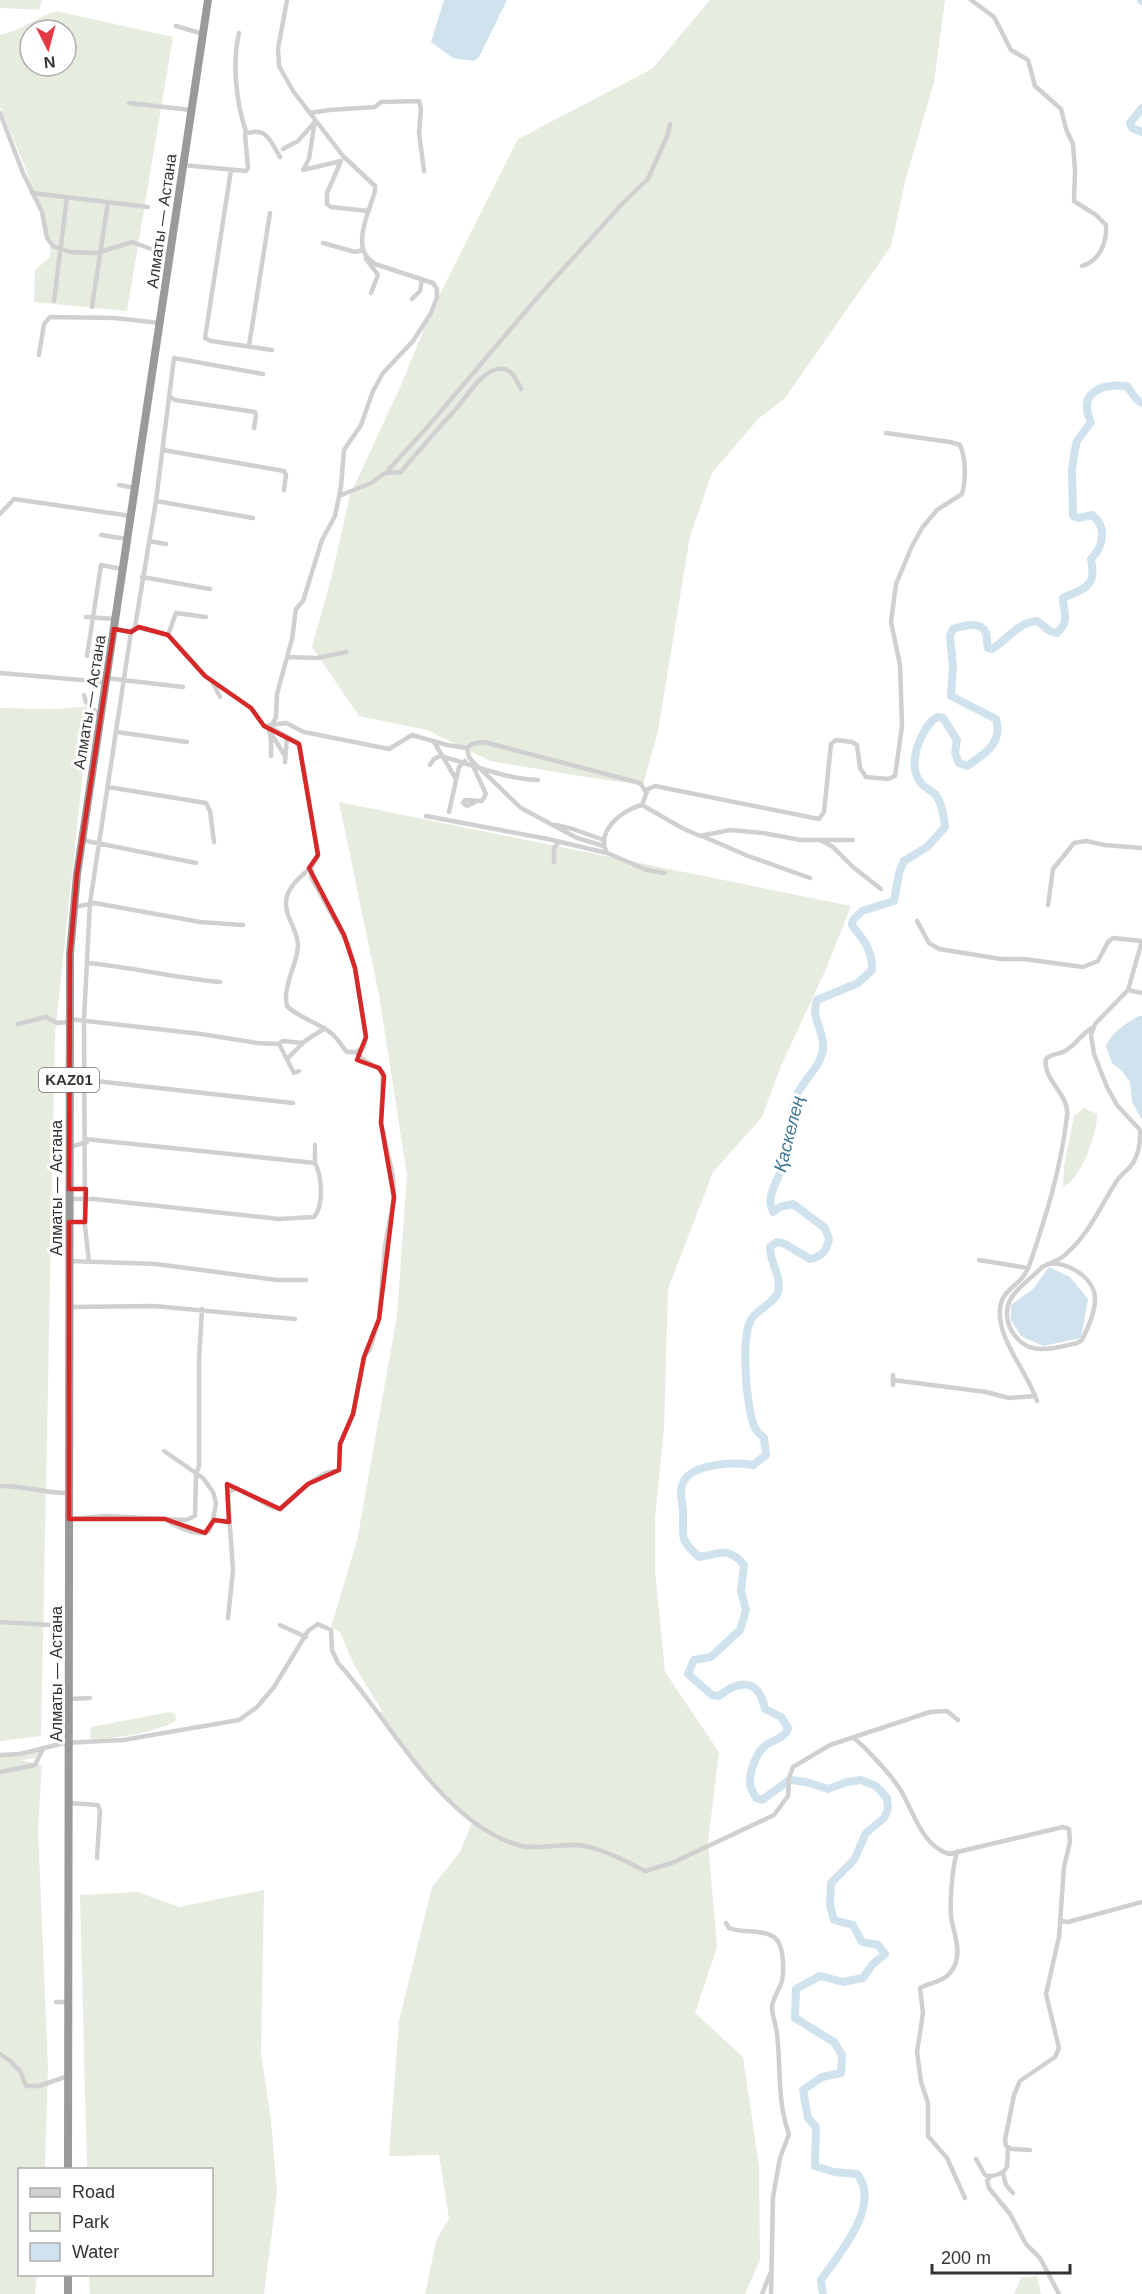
<svg xmlns="http://www.w3.org/2000/svg" width="1142" height="2294" font-family="Arial,sans-serif">
  <style>
    .green { fill: #e6ecdf; fill-rule: evenodd }
    .water { fill: #cfe2ee }
    .lines { fill: none; stroke-linecap: round; stroke-linejoin: round }
    .river { stroke: #cfe2ee; stroke-width: 8 }
    .street { stroke: #d0d0d0; stroke-width: 4.5 }
    .highway { stroke: #9a9a9a; stroke-width: 8 }
    .marked { fill: none; stroke: #d62828; stroke-width: 4.5; stroke-linejoin: round }
    .labels { text-anchor: middle; stroke-width: 6; stroke-linejoin: round; paint-order: stroke }
    .shield { fill: #fff; stroke: #707070; stroke-width: 1.5 }
    .shield-label { font-size: 15px; font-weight: bold; fill: #333 }
    .street-label { font-size: 16px; fill: #333; stroke: #fff }
    .water-label { font-size: 18px; font-style: italic; fill: #3f7597; stroke: #fff }
  </style>
  <rect width="100%" height="100%" fill="#fff"/>
  <path class="green" d="M0 0H42L39 10 0 8Z
    M710 0H945L934 82 906 178 891 246 785 398 758 419 712 473 690 536 658 731 643 785 586 777 490 761 427 730 359 716 312 647 331 579 350 495 401 385 432 310 518 139 652 69Z
    M56 11 173 37 127 311 34 302 35 270 50 257 51 242 25 167 0 107V35C21 30 36 18 56 11ZM30 30H66V66H30Z
    M90 706 55 1034 41 1736 0 1741V708L54 709Z
    M339 802 851 906 826 969 781 1066 762 1117 713 1172 668 1289 664 1429 655 1519V1571L665 1672 719 1752 708 1842 717 1947 695 2013 743 2057 759 2166 760 2260 745 2294H425L436 2241 449 2218 439 2155 389 2156 399 2021 432 1887 460 1852 472 1823 421 1771 377 1714 382 1711 354 1665 340 1632 331 1627 357 1541 397 1316 407 1175 379 995Z
    M1084 1108 1097 1114C1098 1132 1081 1180 1063 1187L1064 1166 1074 1116Z
    M170 1712 175 1714 176 1720C166 1730 104 1742 90 1738L91 1727Z
    M41 1748 36 1758 21 1760 42 1765 38 1829 48 2068 45 2166V2169L20 2170V2274L37 2275 35 2294H0V1757Z
    M264 1890 261 2053 271 2120 277 2192 264 2294H90L89 2275 212 2274V2170L87 2169 80 1895 138 1892 179 1907Z
    M1037 2276 1041 2294H1014L1021 2277Z"/>
  <path class="water" d="M444 0H507L479 57 474 61 453 58 431 42Z
    M1139 1016H1142V1120L1132 1102 1130 1082 1122 1071 1112 1063 1106 1046C1113 1031 1125 1024 1139 1016Z
    M1049 1267 1070 1277 1088 1299 1081 1338 1043 1346 1021 1336 1011 1320V1305L1033 1289Z"/>
  <g class="lines">
    <path class="river" d="M1141 0 1142 1
      M1142 108 1130 123 1132 128 1142 132
      M792 1780 806 1782 828 1789 847 1782 861 1780 876 1786 887 1798 888 1809 884 1818 866 1833 854 1860 831 1883 830 1905 834 1920 853 1925 862 1942 878 1945 885 1954 872 1965 863 1978 843 1982 820 1976 796 1989 795 2018 834 2042 842 2055 841 2073 822 2077 803 2090 808 2118 816 2127 815 2166 834 2172 857 2174C882 2205 839 2254 821 2280L823 2294
      M788 1781 762 1800 756 1798C754 1794 751 1789 750 1785 749 1773 756 1752 766 1745 774 1739 785 1739 788 1728L781 1717 765 1709C759 1679 740 1679 719 1696L712 1695 688 1674 694 1660 711 1657 740 1630 746 1610 741 1591 744 1565C729 1546 719 1554 699 1557 678 1538 684 1538 683 1512 683 1502 679 1496 682 1485 689 1463 733 1462 753 1465L766 1455 764 1438C761 1435 757 1432 755 1428 746 1409 740 1336 752 1318 759 1309 775 1302 778 1292 782 1276 770 1264 770 1247L777 1242 785 1244 810 1259C823 1256 826 1251 829 1239L825 1228 793 1204 780 1207 773 1212C764 1196 781 1176 785 1160 790 1139 788 1117 796 1097 802 1081 821 1067 823 1049 825 1031 810 1019 817 1000L858 983 872 970C873 951 863 939 852 925L853 920 862 911 894 901 899 873 904 861 927 847 945 827C944 816 942 804 936 795 932 791 925 788 921 783 910 770 915 748 923 734 927 727 930 721 937 717L943 718 957 740 955 753 959 763 967 766C985 754 1003 743 996 719L951 696 953 667 950 636 953 629C963 626 981 620 986 633 988 638 986 642 988 648L992 649C1009 639 1016 623 1037 621L1050 631 1057 633C1071 619 1063 615 1063 598 1085 588 1097 587 1091 559 1103 547 1108 527 1092 515L1079 518 1073 516 1072 471 1074 454 1077 441 1091 422C1077 393 1101 383 1127 386L1136 399 1142 403"/>
    <path class="street" d="M971 0 994 17 1011 50 1028 60 1035 86 1061 109 1066 129 1073 144 1075 170 1074 201 1096 215 1106 225C1107 242 1100 261 1082 266
      M176 26 203 34
      M239 33C232 65 236 101 246 132
      M129 103 191 110
      M0 113 23 173 42 212 47 238 53 246 70 252 97 253 132 242 170 256
      M310 113 329 110 375 107 381 102 419 101 421 109 419 133 424 171
      M283 149 298 141 313 124
      M341 161 327 193V204L331 207 369 211
      M183 165 246 171 248 168 245 134C266 126 270 140 280 157
      M231 170 205 338 211 341 272 350
      M303 170 309 159 315 120
      M303 170 341 161
      M32 193 148 207
      M323 243 355 252 363 250
      M366 259 378 275 371 293
      M412 299 420 291 422 279
      M54 301 67 197
      M92 307 108 202
      M249 346 270 213
      M39 355 44 324 50 317 115 318 160 323
      M169 396 175 400 255 412 256 416 254 428
      M163 450 284 471 286 475 284 490
      M389 472V469L430 424 537 298 623 203 648 179 668 134 670 124
      M119 485 135 488
      M339 496 371 483 385 473 401 472C419 450 437 430 456 409 467 397 478 376 494 370 509 364 516 378 521 389
      M156 501 253 518
      M0 514 14 499 131 516
      M101 535 127 539
      M149 541 166 544
      M142 577 210 589
      M86 617 115 619
      M135 627 168 635 205 676 251 708 264 726 286 723 304 732 389 749 412 735 447 745 467 748 472 744 484 742 640 783 646 792
      M114 629 131 632
      M168 635 176 613 206 617
      M87 656 101 565 122 569
      M287 657 317 658 346 652
      M0 673 105 682
      M106 678 183 687
      M212 681 220 697
      M84 695 86 702 100 716
      M272 725 276 717 277 694 292 639 296 609 303 601 322 540 335 516 341 487 344 450 361 425 373 391 383 373 413 341 431 313 437 297V289L433 283 375 264C349 249 369 213 375 191V186L343 156 293 91 279 66 278 49 287 0
      M268 726 297 742 300 747 318 855C314 871 293 877 287 896 282 915 298 928 298 946 297 965 282 987 287 1006 295 1016 319 1023 331 1033 338 1038 341 1046 347 1052H356L364 1047 366 1037 355 968 348 944 311 877 312 866
      M268 726 271 739V756
      M117 732 187 742
      M272 735 285 756
      M434 742 456 779
      M467 748 469 757 473 762 521 808 577 838 604 846
      M285 762 287 737
      M430 765 434 759 440 756C472 764 504 779 538 780
      M473 766 486 794 482 801 465 800 463 803 467 806 475 802
      M108 787 206 803 210 811 214 842
      M642 805 648 789 655 786 819 819 824 812 831 744 836 740 852 742 857 745 860 768 866 777 888 779 895 776 902 726 900 665 891 622 896 584 912 546 922 528 937 510 962 494C966 480 966 458 960 445L950 442 886 433
      M449 812 459 767 465 761
      M426 816 548 839 607 853
      M556 825 573 829 604 840
      M702 836 748 856 810 878
      M82 840 196 863
      M822 841 833 847 853 867 881 889
      M554 862V848L558 843
      M664 873 647 870 607 853C595 831 623 809 642 805L682 828 700 836 730 830 763 833 801 840H853
      M1048 905 1053 869 1074 843 1086 841 1105 845 1142 848
      M74 907 95 903 200 922 243 925
      M917 921 929 943 939 949 1001 959H1024L1083 967 1098 961 1108 942 1113 938 1142 941
      M87 963C132 967 175 978 220 982
      M1128 990 1142 993
      M69 1019 201 1034 257 1043 278 1044 283 1041 303 1043
      M18 1024 46 1017 57 1023 69 1022
      M279 1044 294 1073 299 1071
      M287 1059 305 1041 325 1028
      M69 1078 293 1103
      M315 1145V1163
      M70 1147 87 1142
      M69 1199H94L279 1219 314 1217C324 1206 322 1176 315 1163L85 1139
      M979 1260 1028 1268
      M70 1261 156 1264 277 1280H306
      M89 1262 85 1226 84 1020 90 903 131 632 135 627 156 501 174 358 263 374
      M1047 1264C1066 1260 1096 1278 1095 1300 1095 1311 1087 1330 1082 1340L1077 1343C1065 1346 1051 1350 1039 1349 1015 1348 998 1317 1012 1297 1018 1287 1034 1276 1042 1267 1050 1263 1060 1260 1066 1254 1089 1234 1100 1207 1116 1182 1119 1177 1124 1173 1128 1169 1138 1160 1141 1142 1140 1130L1117 1105 1107 1087 1094 1054 1091 1035 1095 1024 1128 990 1142 941
      M69 1307 154 1306 295 1319
      M893 1380 986 1392 1009 1398 1035 1396
      M893 1385V1375
      M1037 1401C1028 1374 1003 1346 1000 1318 997 1287 1020 1290 1029 1266 1046 1217 1061 1168 1067 1116 1070 1094 1042 1080 1046 1059 1052 1053 1058 1055 1065 1051 1076 1045 1081 1034 1092 1028
      M164 1451 203 1478 213 1492 216 1503 213 1520 209 1531 205 1533C192 1534 176 1527 165 1519
      M0 1486C24 1485 46 1494 69 1493
      M69 1519 107 1516 186 1520 195 1516 196 1474 199 1466V1360L202 1309
      M213 1520 229 1522
      M228 1618 233 1570 228 1499 229 1492 236 1488 272 1507 280 1509 308 1484 326 1473 339 1470 340 1444 353 1414 364 1357 370 1349 379 1319 385 1246 394 1197 393 1176 381 1123 383 1072C375 1063 363 1064 356 1052
      M0 1622 69 1626
      M280 1625 306 1637
      M69 1699 90 1698
      M854 1738C868 1750 890 1774 900 1789 914 1812 921 1845 949 1854L1063 1827 1069 1829 1070 1842 1064 1867 1059 1937 1046 1994 1059 2048 1055 2057 1020 2081 1014 2095 1005 2140 1006 2146 1012 2149 1030 2150
      M0 1755 20 1754 64 1743 123 1740 239 1720 257 1707 274 1687 308 1631 318 1624 331 1630 332 1650 338 1663C390 1719 440 1822 518 1845 533 1850 560 1844 577 1845 597 1846 626 1861 645 1871L672 1863 774 1815 788 1796 789 1778 793 1767 830 1745 930 1712 947 1711 958 1720
      M0 1772 35 1765 43 1749
      M69 1803 98 1805 100 1811 97 1858
      M958 1851C952 1863 950 1903 951 1916 954 1936 965 1957 949 1974 941 1983 930 1982 920 1988L923 2013 917 2052 921 2082 928 2103V2136L947 2158 965 2198
      M1061 1921 1068 1922 1142 1902
      M726 1923 729 1928C743 1934 767 1928 777 1940 784 1949 784 1970 782 1981 779 1990 773 1997 772 2007 772 2016 776 2024 777 2034 781 2067 777 2102 789 2134L780 2158 773 2197 771 2294
      M56 2002H68
      M0 2054 9 2060 20 2071 26 2086H39L68 2076
      M976 2159 985 2175C992 2178 1003 2174 1007 2167L1008 2148
      M1003 2173 1006 2185 1013 2193
      M990 2177 987 2181 989 2188 1010 2214 1026 2244 1040 2258 1059 2294
      M762 2294 770 2274"/>
    <path class="highway" d="M68 2170 70 954 77 874 208 0
      M68 2294V2274"/>
  </g>
  <path class="marked" d="M139 627 168 635 205 676 251 708 264 726 299 744 318 855 309 868 344 935 355 968 366 1037 357 1060 379 1068 384 1076 381 1123 394 1197 379 1319 364 1357 353 1414 340 1444 339 1470 308 1484 280 1509 227 1484 229 1522 214 1520 205 1533 165 1519H69V1222H85L86 1189H69L70 954 77 874 114 629 131 632Z"/>
  <g class="labels">
    <rect class="shield" x="39" y="1068" width="60" height="24" rx="4.5"/>
    <g class="shield-label">
      <text x="69" y="1085">KАZ01</text>
    </g>
    <g class="street-label">
      <text transform="translate(161 221) rotate(-82)" y="6">Алматы — Астана</text>
      <text transform="translate(89 702) rotate(-81)" y="6">Алматы — Астана</text>
      <text transform="translate(56 1188) rotate(-90)" y="6">Алматы — Астана</text>
      <text transform="translate(56 1674) rotate(-90)" y="6">Алматы — Астана</text>
    </g>
    <g class="water-label">
      <text transform="translate(789 1134) rotate(-76)" y="6">Қаскелең</text>
    </g>
  </g>
  <rect x="18" y="2168" width="195" height="108" fill="#ffffff" stroke="#adadad" stroke-width="1.5"/>
  <rect x="30" y="2188" width="30" height="9" fill="#d0d0d0" stroke="#adadad" stroke-width="1.5"/>
  <text x="72" y="2198" font-size="18" fill="#333333">Road</text>
  <rect x="30" y="2213" width="30" height="18" fill="#e6ecdf" stroke="#adadad" stroke-width="1.5"/>
  <text x="72" y="2228" font-size="18" fill="#333333">Park</text>
  <rect x="30" y="2243" width="30" height="18" fill="#cfe2ee" stroke="#adadad" stroke-width="1.5"/>
  <text x="72" y="2258" font-size="18" fill="#333333">Water</text>
  <g transform="translate(48 48) rotate(174)"><circle r="28" fill="#ffffff" stroke="#adadad" stroke-width="1.5"/>
  <path d="M0-4.5L10 22L0 15L-10 22Z" fill="#e63946"/>
  <text y="-9" font-size="16" font-weight="bold" text-anchor="middle" fill="#333333">N</text>
  </g>
  <path d="M932 2264v9h138v-9" fill="none" stroke="#333333" stroke-width="3"/>
  <text x="941" y="2264" font-size="18" fill="#333333" stroke="#ffffff" stroke-width="4.5" paint-order="stroke">200 m</text>
</svg>
